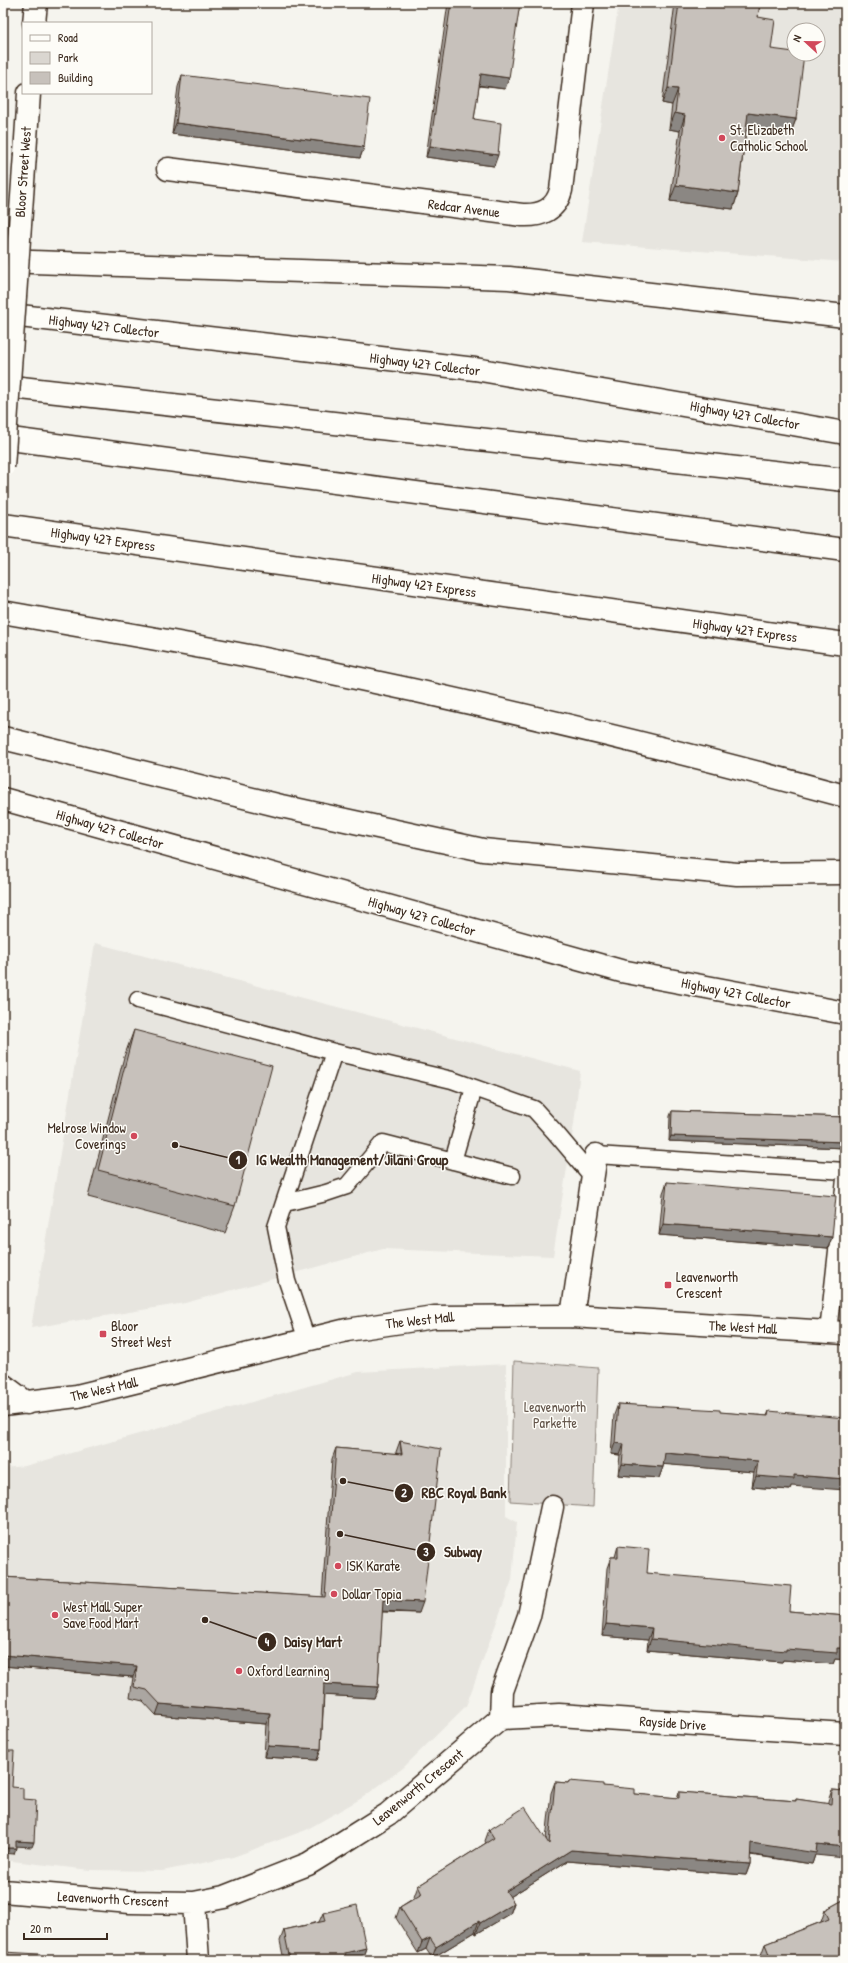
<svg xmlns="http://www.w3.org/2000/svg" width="848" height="1963" font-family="'Patrick Hand',sans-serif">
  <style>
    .built { fill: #e7e5df; fill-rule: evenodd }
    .green { fill: #dad6d0; stroke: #8a8077 }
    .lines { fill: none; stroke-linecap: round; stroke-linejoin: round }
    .lane-casing { stroke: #3b2a1e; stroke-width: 19 }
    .street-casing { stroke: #3b2a1e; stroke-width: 25 }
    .secondary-casing { stroke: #3b2a1e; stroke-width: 25 }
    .highway-casing { stroke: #3b2a1e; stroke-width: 25 }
    .lane { stroke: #fdfcf7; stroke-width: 16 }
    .street { stroke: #fdfcf7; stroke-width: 22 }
    .secondary { stroke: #fdfcf7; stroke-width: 22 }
    .highway { stroke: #fdfcf7; stroke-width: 22 }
    .secondary-bridge-casing { stroke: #3b2a1e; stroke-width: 25; stroke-linecap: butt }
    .secondary-bridge { stroke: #fdfcf7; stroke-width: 22 }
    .wall { fill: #aba6a1; stroke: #3b2a1e }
    .shaded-wall { fill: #8b8783; stroke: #3b2a1e }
    .building { fill: #c7c1bb; stroke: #3b2a1e }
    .poi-dot { fill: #d1495b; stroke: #fdfcf7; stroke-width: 1.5 }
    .labels { text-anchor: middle; stroke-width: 3; stroke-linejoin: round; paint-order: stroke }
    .poi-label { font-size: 14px; fill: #3b2a1e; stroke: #fdfcf7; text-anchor: start }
    .street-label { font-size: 14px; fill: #3b2a1e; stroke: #fdfcf7 }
    .park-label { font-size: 14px; fill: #63554a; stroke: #fdfcf7 }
    .leader { fill: none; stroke: #3b2a1e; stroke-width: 1.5 }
    .callout-dot { fill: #3b2a1e; stroke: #fdfcf7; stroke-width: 1.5 }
    .mark-label { font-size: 12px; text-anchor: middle; font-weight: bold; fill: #fff }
    .callout-label { font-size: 15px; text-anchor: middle; font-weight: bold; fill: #3b2a1e; stroke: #fdfcf7; stroke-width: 3; stroke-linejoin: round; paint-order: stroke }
  </style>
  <rect width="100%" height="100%" fill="#f5f4ee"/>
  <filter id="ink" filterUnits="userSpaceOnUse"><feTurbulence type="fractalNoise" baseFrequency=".025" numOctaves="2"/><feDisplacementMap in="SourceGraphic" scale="8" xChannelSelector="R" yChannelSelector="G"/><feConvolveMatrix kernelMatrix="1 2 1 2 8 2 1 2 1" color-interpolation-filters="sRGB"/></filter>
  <g filter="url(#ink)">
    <path class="built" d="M619 3H845V262L582 242ZM794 30H818V54H794Z
      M95 943 580 1071 574 1124 553 1256 383 1249 185 1303 31 1328Z
      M506 1364V1516L517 1522 512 1580 466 1706 403 1768 362 1798 306 1830 233 1857 162 1871 90 1870 3 1860V1468L25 1466 358 1372Z"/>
    <path class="green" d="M514 1361 598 1368 593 1507 510 1501Z"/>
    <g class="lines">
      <defs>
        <path id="lane" d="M138 1000 334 1052 452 1080 534 1109 554 1131 592 1176
          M596 1155 845 1171
          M453 1161 474 1088
          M285 1203 326 1193 347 1186 383 1143 512 1176
          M828 1332 845 1179
          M307 1340 287 1281 276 1227 334 1052"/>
        <path id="street" d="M168 169 522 215C541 216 556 210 561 190L583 3
          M572 1316 596 1155
          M501 1718 559 1715 845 1734
          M3 1891 130 1902 194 1903 224 1897 308 1864 342 1843 388 1814 501 1718 502 1691 529 1616 552 1507
          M194 1903 198 1960"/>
        <path id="secondary" d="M34 23 36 3
          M25 154 29 93
          M3 1385 27 1403
          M3 1405 77 1396 347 1330 434 1317 572 1316 845 1333"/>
        <path id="highway" d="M3 261 509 278 845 316
          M3 314 475 369 845 433
          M3 386 845 480
          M3 438 845 550
          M3 525 845 644
          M3 612C107 631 211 647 314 669 492 706 669 748 845 796
          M3 738 281 806 483 850 737 874 845 873
          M3 799 621 971 845 1013"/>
      </defs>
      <use href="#lane" class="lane-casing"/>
      <use href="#street" class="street-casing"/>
      <use href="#secondary" class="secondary-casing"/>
      <use href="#highway" class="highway-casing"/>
      <use href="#lane" class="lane"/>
      <use href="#street" class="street"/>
      <use href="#secondary" class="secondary"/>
      <use href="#highway" class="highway"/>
      <defs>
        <path id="secondary-bridge" d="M3 467 25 154"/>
      </defs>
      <use href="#secondary-bridge" class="secondary-bridge-casing"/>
      <use href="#secondary-bridge" class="secondary-bridge"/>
    </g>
    <path class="wall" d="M448 3H520L505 89 479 86 474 119 494 166 426 157Z
      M675 3H760L758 17 771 49 796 119 790 135 746 130 738 193 733 209 670 201 680 131 669 129 672 105 662 103Z
      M182 75 364 147 360 158 172 134 178 87Z
      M134 1030 235 1206 225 1233 88 1197 124 1057Z
      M672 1111 845 1117V1148L669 1141 670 1116Z
      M667 1182 832 1237 828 1248 659 1235 663 1193Z
      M618 1404 767 1416 769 1411 791 1486 790 1490 752 1487 754 1472 664 1464 659 1478 618 1475 620 1455 611 1454 614 1415Z
      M400 1441 419 1613 382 1612 378 1687 374 1698 324 1695 321 1749 317 1760 264 1757 266 1724 156 1715 143 1701 130 1698 133 1677 3 1666V1577L322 1597 332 1459 336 1448 396 1454V1452Z
      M618 1546 647 1573 789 1611 845 1616V1660L835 1659 833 1664 783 1660 782 1662 647 1650 648 1640 602 1636 607 1568 611 1557H615Z
      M569 1781 603 1786 635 1794 677 1798 679 1792 796 1801V1799L828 1804V1801L832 1790 845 1791 815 1855 812 1864 750 1855V1864L746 1875 567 1861 510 1897 514 1903 510 1914 476 1934 475 1932 432 1958 426 1949 418 1953 396 1918 400 1907 414 1898V1897L418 1886 486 1843 485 1841 489 1830 546 1840 551 1793 555 1782 568 1783Z
      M845 1899V1960H700V1959H763L761 1955 765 1944 821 1922 825 1910Z
      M323 1913 366 1948 362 1959 359 1960H284L280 1941 284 1930 319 1922Z"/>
    <path class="shaded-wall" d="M481 74 509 78 505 89 477 85Z
      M668 88 678 89 672 105 662 103Z
      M675 113 685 115 680 131 669 129Z
      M748 113 796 119 790 135 743 129Z
      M176 123 364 147 360 158 172 134Z
      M430 146 498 155 494 166 426 157Z
      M676 185 738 193 733 209 670 201Z
      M671 1136 845 1142V1148L669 1141Z
      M663 1224 832 1237 828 1248 659 1235Z
      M615 1443 624 1444 620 1455 611 1454Z
      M665 1453 758 1461 754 1472 660 1464Z
      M622 1464 663 1467 659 1478 618 1475Z
      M794 1475 845 1479V1490L791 1486 790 1490 752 1487 756 1476Z
      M383 1600 423 1602 419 1613 379 1611Z
      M606 1624 652 1628 648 1640 602 1636Z
      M651 1639 786 1649 837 1648H845V1660L835 1659 833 1664 783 1660 782 1662 647 1650Z
      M3 1655 137 1666 133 1677 3 1666Z
      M324 1684 378 1687 374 1698 320 1695Z
      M160 1704 270 1713 266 1724 156 1715Z
      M268 1746 321 1749 317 1760 264 1757Z
      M16 1841 34 1842 32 1847 14 1846Z
      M751 1843 817 1844 845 1847V1858L815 1855 812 1864 747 1854Z
      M3 1848H16L14 1854 3 1853Z
      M571 1850 750 1864 746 1875 567 1861 502 1902 506 1891Z
      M514 1903 510 1914 476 1934 480 1923Z
      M479 1921 475 1932 432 1958 436 1947Z
      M430 1938 426 1949 418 1953 422 1942Z
      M366 1948 362 1959 359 1960H343L345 1953Z"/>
    <path class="building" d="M451 3H520L509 78 481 74 474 119 501 123 498 155 430 146Z
      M679 3H760L758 17 775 20 771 49 794 52V54H804L796 119 748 113 738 193 676 185 685 115 675 113 678 89 668 88Z
      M182 75 370 99 364 147 176 123Z
      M134 1030 272 1066 235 1206 98 1170Z
      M672 1111 845 1117V1142L671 1136Z
      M667 1182 836 1196 832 1237 663 1224Z
      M618 1404 720 1410V1412L768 1416 769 1411 845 1418V1479L794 1475V1479L756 1476 758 1461 665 1453 663 1467 622 1464 624 1444 615 1443Z
      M400 1441 441 1449 423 1602 383 1600 378 1687 324 1684 321 1749 268 1746 270 1713 160 1704 147 1690 134 1687 137 1666 3 1655V1577L325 1597 336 1448 402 1454Z
      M618 1546 649 1549 647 1573 791 1586 789 1611 845 1616V1648H837V1653L786 1649V1651L651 1639 652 1628 606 1624 611 1557H618Z
      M3 1751H14L12 1787 23 1788V1799L36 1800 34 1842 16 1841V1848H3Z
      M569 1781 603 1784V1786L635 1789V1794L679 1798V1792L796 1801V1799L831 1804 832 1790 845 1791V1847L817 1844 816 1853 751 1843 750 1864 571 1850 506 1891 514 1903 480 1923 479 1921 436 1947 430 1938 422 1942 400 1907 422 1894 418 1886 494 1838 489 1830 525 1807 549 1844 555 1782 568 1783Z
      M845 1899V1960H700V1959H771L765 1944 829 1919 825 1910Z
      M357 1905 366 1948 345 1953 347 1960H290L284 1930 325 1921 323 1913Z
      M3 1952 40 1954V1960H3Z"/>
  </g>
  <g class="poi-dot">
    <circle cx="722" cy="138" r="4"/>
    <circle cx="134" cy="1136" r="4"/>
    <rect x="664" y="1281" width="8" height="8" rx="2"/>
    <rect x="99" y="1330" width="8" height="8" rx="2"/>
    <circle cx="338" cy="1566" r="4"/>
    <circle cx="334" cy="1594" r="4"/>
    <circle cx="55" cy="1615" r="4"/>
    <circle cx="239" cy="1671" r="4"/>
  </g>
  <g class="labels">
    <g class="poi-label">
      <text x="730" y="135">St. Elizabeth<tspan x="730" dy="16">Catholic School</tspan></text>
      <text x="126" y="1133" text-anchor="end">Melrose Window<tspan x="126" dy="16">Coverings</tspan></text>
      <text x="676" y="1282">Leavenworth<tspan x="676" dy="16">Crescent</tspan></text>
      <text x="111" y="1331">Bloor<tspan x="111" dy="16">Street West</tspan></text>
      <text x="346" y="1571">ISK Karate</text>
      <text x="342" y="1599">Dollar Topia</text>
      <text x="63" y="1612">West Mall Super<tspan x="63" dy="16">Save Food Mart</tspan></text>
      <text x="247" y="1676">Oxford Learning</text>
    </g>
    <g class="street-label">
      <text transform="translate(23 172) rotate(-86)" y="5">Bloor Street West</text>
      <text transform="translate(464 208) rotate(7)" y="5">Redcar Avenue</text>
      <text transform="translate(104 326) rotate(7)" y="5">Highway 427 Collector</text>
      <text transform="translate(425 364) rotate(7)" y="5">Highway 427 Collector</text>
      <text transform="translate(745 415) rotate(10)" y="5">Highway 427 Collector</text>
      <text transform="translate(103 539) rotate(8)" y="5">Highway 427 Express</text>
      <text transform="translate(424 585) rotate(8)" y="5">Highway 427 Express</text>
      <text transform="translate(745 630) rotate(8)" y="5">Highway 427 Express</text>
      <text transform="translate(110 829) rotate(16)" y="5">Highway 427 Collector</text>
      <text transform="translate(422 916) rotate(16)" y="5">Highway 427 Collector</text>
      <text transform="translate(736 993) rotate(11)" y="5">Highway 427 Collector</text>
      <text transform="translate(420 1320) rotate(-6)" y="5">The West Mall</text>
      <text transform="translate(743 1327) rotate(3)" y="5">The West Mall</text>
      <text transform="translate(104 1389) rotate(-13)" y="5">The West Mall</text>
      <text transform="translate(673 1723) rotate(4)" y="5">Rayside Drive</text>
      <text transform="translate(418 1787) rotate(-39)" y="5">Leavenworth Crescent</text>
      <text transform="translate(113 1899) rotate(3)" y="5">Leavenworth Crescent</text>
    </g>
    <g class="park-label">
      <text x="555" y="1412">Leavenworth<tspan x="555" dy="16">Parkette</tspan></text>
    </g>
  </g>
  <path class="leader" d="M175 1145L238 1160M343 1481L404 1493M340 1534L426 1552M205 1620L267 1642"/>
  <g class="callout-dot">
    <circle cx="175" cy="1145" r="4"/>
    <circle cx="343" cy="1481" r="4"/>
    <circle cx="340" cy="1534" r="4"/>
    <circle cx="205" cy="1620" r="4"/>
    <circle cx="238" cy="1160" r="10"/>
    <circle cx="404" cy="1493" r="10"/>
    <circle cx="426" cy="1552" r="10"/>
    <circle cx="267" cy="1642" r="10"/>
  </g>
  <g class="mark-label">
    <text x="238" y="1164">1</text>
    <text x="404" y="1497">2</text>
    <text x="426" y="1556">3</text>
    <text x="267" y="1646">4</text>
  </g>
  <g class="callout-label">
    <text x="352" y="1165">IG Wealth Management/Jilani Group</text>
    <text x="464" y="1498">RBC Royal Bank</text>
    <text x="463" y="1557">Subway</text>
    <text x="313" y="1647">Daisy Mart</text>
  </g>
  <rect width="848" height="1963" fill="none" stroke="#fdfcf7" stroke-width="16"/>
  <rect x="8" y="8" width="832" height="1947" fill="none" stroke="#3b2a1e" stroke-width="1.5" filter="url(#ink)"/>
  <rect x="22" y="22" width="130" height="72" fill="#fdfcf7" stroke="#afa8a0"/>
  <rect x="30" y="35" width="20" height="6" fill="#fdfcf7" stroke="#afa8a0"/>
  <text x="58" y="42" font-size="12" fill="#3b2a1e">Road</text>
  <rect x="30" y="52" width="20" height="12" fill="#dad6d0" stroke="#afa8a0"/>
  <text x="58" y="62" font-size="12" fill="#3b2a1e">Park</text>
  <rect x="30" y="72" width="20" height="12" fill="#c7c1bb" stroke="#afa8a0"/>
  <text x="58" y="82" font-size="12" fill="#3b2a1e">Building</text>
  <g transform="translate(806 42) rotate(292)"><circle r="19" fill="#fdfcf7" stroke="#afa8a0"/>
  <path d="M0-3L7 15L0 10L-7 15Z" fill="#d1495b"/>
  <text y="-6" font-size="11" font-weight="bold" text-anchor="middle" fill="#3b2a1e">N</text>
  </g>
  <path d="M24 1933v6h83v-6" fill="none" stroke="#3b2a1e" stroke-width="2"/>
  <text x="30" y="1933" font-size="12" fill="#3b2a1e" stroke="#fdfcf7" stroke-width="3" paint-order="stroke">20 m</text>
</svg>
